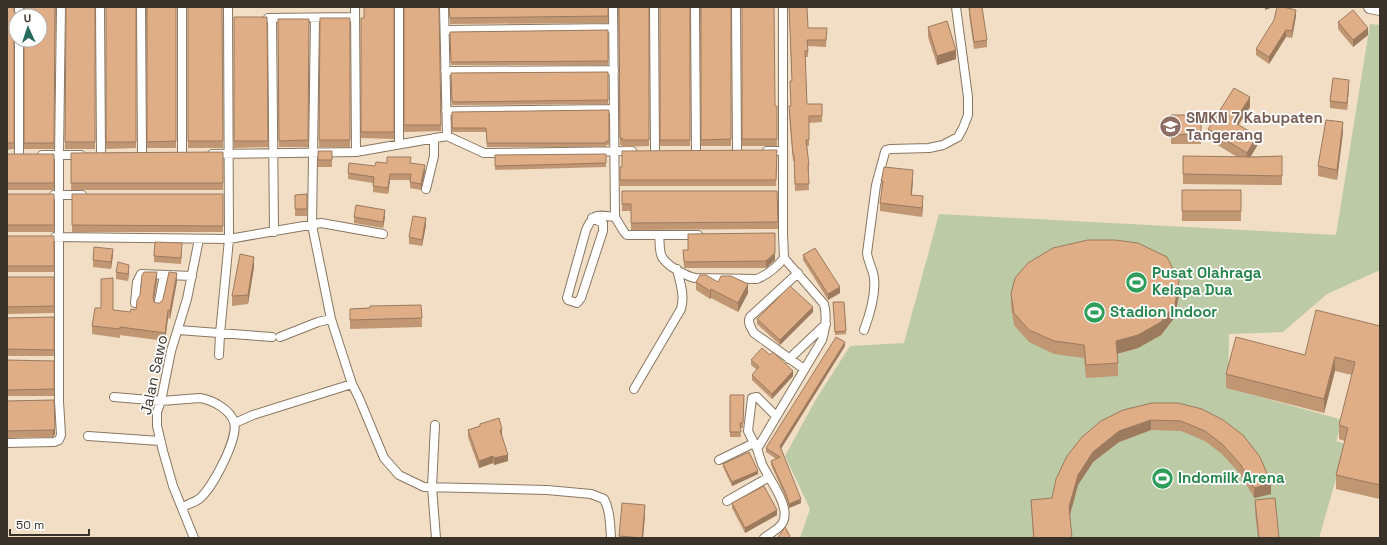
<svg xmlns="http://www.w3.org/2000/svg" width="1387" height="545" font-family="'Space Grotesk',sans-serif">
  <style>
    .green { fill: #bccaa5 }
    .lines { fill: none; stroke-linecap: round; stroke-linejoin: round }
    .street-casing { stroke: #897761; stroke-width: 10 }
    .secondary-casing { stroke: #897761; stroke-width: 14 }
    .street { stroke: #fff; stroke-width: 8 }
    .secondary { stroke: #fff; stroke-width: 12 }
    .wall { fill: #c09673 }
    .shaded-wall { fill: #9c7a5e }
    .building { fill: #dfae86; stroke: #9c7a5e }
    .labels { text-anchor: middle; stroke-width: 3.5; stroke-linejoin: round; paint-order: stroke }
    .education-label { font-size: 15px; font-weight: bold; fill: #785e54; stroke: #fff; text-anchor: start }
    .leisure-label { font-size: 15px; font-weight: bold; fill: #27864d; stroke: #fff; text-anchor: start }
    .street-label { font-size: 15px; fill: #393228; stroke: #fff }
  </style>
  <rect width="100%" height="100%" fill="#f1dec5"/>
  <path class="green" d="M1370 24 1380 25V270L1327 294 1283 332 1229 334 1228 388 1343 420 1336 441 1346 444 1319 538H800L810 509 785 456 815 401 850 346 904 343 939 214 1336 235Z"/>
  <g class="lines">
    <defs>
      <path id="street" d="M100 7 101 155
        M141 7 142 154
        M355 7 356 152
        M399 7V144
        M444 7 447 136
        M613 7 615 217 624 232 627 235H698
        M654 7 655 151
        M695 7 696 151
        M736 7 737 151
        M19 16V7
        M268 18 355 17
        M272 18 274 232
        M445 30 613 28
        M445 71 614 70
        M446 111 614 109
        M767 151H783
        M182 154V7
        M212 154 356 152 447 136 484 153 632 151
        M19 155V40
        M42 155H81
        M426 189 434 156V138
        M54 195H82
        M592 218 603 223V231L581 298 577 303 568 300 567 298 586 230C594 212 597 215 615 217
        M659 235C660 241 659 252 662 257 667 266 686 276 695 278L757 279C769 274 776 268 784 258
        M55 237 229 239 321 223 383 234
        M798 273 750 317C747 322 751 328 754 333L804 369
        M135 303 137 282 141 274 192 276
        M158 306 164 275
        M178 330 272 337
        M864 330C870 314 876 295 874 278 873 269 868 262 867 253L876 185 885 152 886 150 891 149 929 148 943 145 958 137 963 128 968 115V97L956 7
        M280 337 318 322 331 319
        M219 355 220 334 229 239 228 7
        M789 359 826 324
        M352 384 359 398 384 458 399 475 424 487 547 490 591 494 604 499C610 510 610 524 611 537
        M634 389 681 309C685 295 680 283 677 269
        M114 397 161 401 200 398C212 400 230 409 234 422 239 438 212 489 199 499 195 502 188 504 183 507
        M235 423 253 415 352 384 331 319 312 225 315 18
        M435 425 432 487 436 538
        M88 436 160 441
        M7 443 54 442 59 440 61 435 59 401V154L61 7
        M757 449 748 431 752 398 757 397 776 416
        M719 460 754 443
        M727 501 769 477
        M194 538 173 486 163 451 157 426V412L161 401 171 351 187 299 199 239
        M764 538C770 533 780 529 783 522 791 506 768 478 762 464 760 459 759 454 757 449L822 340C826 327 827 316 824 304L784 258 783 234V7"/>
      <path id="secondary" d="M1370 7 1380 9"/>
    </defs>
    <use href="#street" class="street-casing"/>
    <use href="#secondary" class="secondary-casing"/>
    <use href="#street" class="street"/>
    <use href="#secondary" class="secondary"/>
  </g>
  <path class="wall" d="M7 7 17 14H21L24 10V7H56L54 149H24V40H40L16 16V37L14 38V149L7 150Z
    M66 7H95V149H65Z
    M106 7H136V148L106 149Z
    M146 7H176V148H147Z
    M188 7H222L223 148H188Z
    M394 7V139L361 138V18H364Z
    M404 7H439L441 131 404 132Z
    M449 7H608V23L450 24Z
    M618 7H649V146L622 147V145H620Z
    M660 7H690V146H660Z
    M700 7H731V146H701Z
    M742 7 775 106H777V146H742Z
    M789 7 808 28H827L826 47 808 46V57H805L807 104 822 116V122L809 123V146H807L809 165V172H808L809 190 795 191 794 161H793L789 112V106H791L792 81 791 60Z
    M969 8 987 40V47L974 49 969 15Z
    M1296 16 1292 38 1286 37 1269 64 1256 55V49Z
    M234 17H267L268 147 234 148Z
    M320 18H350V147H319Z
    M278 19H309L308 147H279Z
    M1338 22 1368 35 1353 47 1338 29Z
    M928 27 956 59 937 65 928 37Z
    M608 30V65H451L450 32Z
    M608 72V104L452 105 451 73Z
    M1349 87 1347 110 1330 108V101Z
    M1250 107 1238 125 1257 146 1250 157 1282 156V185L1183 184V156L1237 157 1208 139V129Z
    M609 110V145H606V147H487L486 132H452V112Z
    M1171 115H1201V144H1171Z
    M1343 132 1337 180 1318 176V166Z
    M318 151H332V167H318Z
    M223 152V190H71V153Z
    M7 154H54V190H7Z
    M606 154V167L495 170V155Z
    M777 157 776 186H620V167Z
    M387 163H411L425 171 421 190 410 188V180H390L388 194 373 192V183L348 179V173Z
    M913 178 912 195 923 205 922 217 880 211V203L882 189 881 181Z
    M1182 190H1241V221H1182Z
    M622 191H777L778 229 631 230V211H622Z
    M7 194H54V232H7Z
    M72 194H223V232H72Z
    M307 194V216H295V195Z
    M354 217H385L383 228 354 223Z
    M426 225 422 246 409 244V237Z
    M7 236H54V272H7Z
    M182 250 181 264 154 262V256Z
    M683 250H688L775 260 766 268H684Z
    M113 255 111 269 93 267V260Z
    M803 255 840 293 828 300 803 260Z
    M254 267 248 304 232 306V296Z
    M129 271 128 281 116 279V272Z
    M7 277H54V313L7 314Z
    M157 280 154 300V302L157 303H160L177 281 170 319 168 318 165 341 120 335V338L92 334V326L113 310 130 312 136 310Z
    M696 282H718L748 293 738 312 711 298 710 299 696 290Z
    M1011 294H1179L1175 317 1161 335 1138 348 1117 354 1118 363V376L1086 378 1084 358 1054 354 1029 342 1014 325 1011 307Z
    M833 302H844L846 334 835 335Z
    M421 305 422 327 350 329V309Z
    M813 312 780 345 757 324V319Z
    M54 317V356H7V318Z
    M1380 326V499L1336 489V475L1345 441 1339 439V425L1352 375 1335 371 1324 413 1226 388V374L1305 355Z
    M845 346 781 449 801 503 789 508 786 498 771 465V461L776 459 766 452V448Z
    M7 360 54 361V396H7Z
    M751 360 793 376 772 399 752 380V375L757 370 751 365Z
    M730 395H744L743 428H740L741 437H730Z
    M54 400 55 434 53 437 7 438V401Z
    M1202 409 1271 494 1254 498 1241 475 1222 454 1205 441 1181 431 1151 430 1119 442 1093 462 1078 485 1070 515 1072 538H1033L1031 500 1052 498 1101 421Z
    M480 424 502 435 508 461 494 465 493 463 479 468 468 437V430L480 426Z
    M723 464 758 474 732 486 723 467Z
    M1255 500 1279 538H1258L1255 513Z
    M732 503 777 515 745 533 732 508Z
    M645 515 643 538H619V536Z"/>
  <path class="shaded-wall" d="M1265 7H1273L1265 10Z
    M1296 10V16L1292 38V31Z
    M1368 28V35L1353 47V40Z
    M16 30V37L14 38V149V31Z
    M1286 30V37L1269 64V57Z
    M956 50V59L937 65V56Z
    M1349 80V87L1347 110V103Z
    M1250 97V107L1234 132V122Z
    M1343 122V132L1337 180V170Z
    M1257 136V146L1247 163V153Z
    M425 165V171L421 190V184Z
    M913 170V178L911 203V195Z
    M390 174V180L388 194V188Z
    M923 196V205L922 217V208Z
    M385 210V217L383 228V222Z
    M426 218V225L422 246V240Z
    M113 249V255L111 269V262Z
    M775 253V260L766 268V261Z
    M254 257V267L248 304V295Z
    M129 265V271L128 281V274Z
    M157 272V280L153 305V297Z
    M177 273V281L170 319V311Z
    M1179 281V294L1175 317 1161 335 1138 348 1116 354V341Z
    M748 284V293L738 312V303Z
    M840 287V293L828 300V294Z
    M711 289V298L710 299V291Z
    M813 307V312L780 345V340Z
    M168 310V318L165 341V333Z
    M845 342V346L780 450V446Z
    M1335 357V371L1324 413V399Z
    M793 371V376L772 399V394Z
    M1151 420V430L1119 442 1093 462 1078 485 1069 518V507L1078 475 1093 452 1119 431Z
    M55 428V434L53 437V430Z
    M502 429V435L500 436V430Z
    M508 455V461L494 465V458Z
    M493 456V463L479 468V461Z
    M758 471V474L732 486V482Z
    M1271 483V494L1254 498V488Z
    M801 499V503L789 508V504Z
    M645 505V515L643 538H642Z
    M777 510V515L745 533V528Z"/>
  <path class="building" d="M7 7H14V12L17 14H21L24 10V7H55L54 143H24V40H40V16H16V30L14 31V143H7Z
    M66 7H95V142H65Z
    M106 7H136V142H106Z
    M147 7H176V141L147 142Z
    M188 7H222L223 141H188Z
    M364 7H394V132H361V18H364Z
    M404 7H439L441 125H404Z
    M449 7H608V16L450 18Z
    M619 7H649V140H622V138H620Z
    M660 7H690V140H660Z
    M701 7H731V139L701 140Z
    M742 7H774L775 106H777V139H742Z
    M789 7H807L808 28H827L826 40H807L808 51H805L807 104H822V116H809V140H806L809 165H808L809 184H795L794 155H793L789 106H791L790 81H792L791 54Z
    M976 7H982L987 40 974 42 969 8Z
    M1277 7H1283L1296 10 1292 31 1286 30 1269 57 1256 49 1274 20Z
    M1353 10 1368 28 1353 40 1338 22Z
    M234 17H267L268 141H234Z
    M320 18H350V140H319Z
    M278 19H309L308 140 279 141Z
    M947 21 956 50 937 56 928 27Z
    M608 30V61L451 62 450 32Z
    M608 72V100L452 102 451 73Z
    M1333 78 1349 80 1347 103 1330 101Z
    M1234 88 1250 97 1234 122 1257 136 1247 153 1208 129Z
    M609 110V141H606V143H487L486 128H452V112Z
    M1171 115H1201V134L1171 135Z
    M1326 120 1343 122 1337 170 1318 166Z
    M777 150 776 180H620V167H622V151Z
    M318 151H332V160H318Z
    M223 152V183H71V153Z
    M7 154H54V183H7Z
    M606 154V163L495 166V155Z
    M1183 156 1254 157H1253L1282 156V176L1183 174Z
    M387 157H411L410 163 425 165 421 184 410 182 411 174H390L388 188 373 186 374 177 348 173 349 163 375 166 376 162 387 163Z
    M884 167 913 170 911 195 923 196 922 208 880 203 883 181H881L882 177Z
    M1182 190H1241V211H1182Z
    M622 191H777L778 222 631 223V204H622Z
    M7 194H54V225H7Z
    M72 194H223V226L72 225Z
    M307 194V209H295V195Z
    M356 205 385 210 383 222 354 217Z
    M413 216 426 218 422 240 409 237Z
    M775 233V253L766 261 685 262 684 261 683 250H688V234Z
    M7 236H54V266H7Z
    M1088 240H1115L1138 243 1167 257 1179 281 1175 304 1161 322 1138 335 1116 341 1118 363 1086 365 1084 345 1054 341 1029 330 1014 313 1011 294 1015 278 1028 263 1053 248Z
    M155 242 182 243 181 258 154 256Z
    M94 247 113 249 111 262 93 260Z
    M815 248 840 287 828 294 803 255Z
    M240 254 254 257 248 295 232 296Z
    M118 262 129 265 128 274 116 272Z
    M144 272H157L153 297 154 302 157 303H160L163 299 169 272 177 273 170 311 168 310 165 333 120 327V329L92 326 95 308H101V279L113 278V310L130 312 131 309 136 310 137 300 140 295 142 275Z
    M700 275H706L718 282 721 276H731L748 284 738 303 711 289 710 291 696 282Z
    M7 277H54V306L7 307Z
    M790 286 813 307 780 340 757 319Z
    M833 302H844L846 331 835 332Z
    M421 305 422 318 350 320V309L370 308V306Z
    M1316 310 1380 326V485L1336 475 1348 428 1339 425 1355 362 1335 357 1324 399 1226 374 1236 337 1305 355Z
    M54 317V350L7 349V318Z
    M836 337 845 342 780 446 801 499 789 504 786 494 771 461 780 457 766 448Z
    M762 348 770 355 773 352 793 371 772 394 752 375 759 367 751 360Z
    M7 360 54 361V389L7 390Z
    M730 395H744L743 423H740L741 432H730Z
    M54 400 55 428 53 430 7 431V401Z
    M1152 403H1178L1202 409 1223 420 1243 435 1260 457 1271 483 1254 488 1241 465 1222 444 1205 431 1181 421 1151 420 1119 431 1093 452 1078 475 1069 507 1072 538H1034L1031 500 1052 498 1056 479 1067 456 1082 437 1101 421 1123 410Z
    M499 418 502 429 500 430 508 455 494 458 493 456 479 461 468 430 480 426V424Z
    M749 452 758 471 732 482 723 464Z
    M764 486 777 510 745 528 732 503Z
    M1275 498 1279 538H1259L1255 500Z
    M622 503 645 505 642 538 619 536Z
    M785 527 790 536 789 538H778Z"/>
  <defs>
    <symbol id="school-disc" viewBox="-11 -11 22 22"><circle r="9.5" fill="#8d6e63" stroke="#fff"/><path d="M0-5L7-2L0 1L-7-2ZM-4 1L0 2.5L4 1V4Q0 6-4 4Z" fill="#fff"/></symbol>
    <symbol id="stadium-disc" viewBox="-11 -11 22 22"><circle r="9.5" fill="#2e9e5b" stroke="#fff"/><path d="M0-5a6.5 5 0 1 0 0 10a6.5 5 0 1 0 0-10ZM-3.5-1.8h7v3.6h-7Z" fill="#fff"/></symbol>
  </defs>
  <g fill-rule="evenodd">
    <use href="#school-disc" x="1158" y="114" width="25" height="25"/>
    <use href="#stadium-disc" x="1124" y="270" width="25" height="25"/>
    <use href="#stadium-disc" x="1082" y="300" width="25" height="25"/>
    <use href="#stadium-disc" x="1150" y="466" width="25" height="25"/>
  </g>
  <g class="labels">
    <g class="education-label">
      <text x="1186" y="123">SMKN 7 Kabupaten<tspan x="1186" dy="17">Tangerang</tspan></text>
    </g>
    <g class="leisure-label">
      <text x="1152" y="278">Pusat Olahraga<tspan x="1152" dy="17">Kelapa Dua</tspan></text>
      <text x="1110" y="317">Stadion Indoor</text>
      <text x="1178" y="483">Indomilk Arena</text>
    </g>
    <g class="street-label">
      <text transform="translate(154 375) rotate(-78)" y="5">Jalan Sawo</text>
    </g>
  </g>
  <rect width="1387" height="545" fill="none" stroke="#393228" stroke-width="16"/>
  <g transform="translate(28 28) rotate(357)"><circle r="19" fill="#ffffff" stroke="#b0ada9"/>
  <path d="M0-3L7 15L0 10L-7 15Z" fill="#276b5d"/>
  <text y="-6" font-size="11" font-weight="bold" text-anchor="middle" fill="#393228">U</text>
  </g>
  <path d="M10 529v6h79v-6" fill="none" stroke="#393228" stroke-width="2"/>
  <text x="16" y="529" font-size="12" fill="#393228" stroke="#ffffff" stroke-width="3" paint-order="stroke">50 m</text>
</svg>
